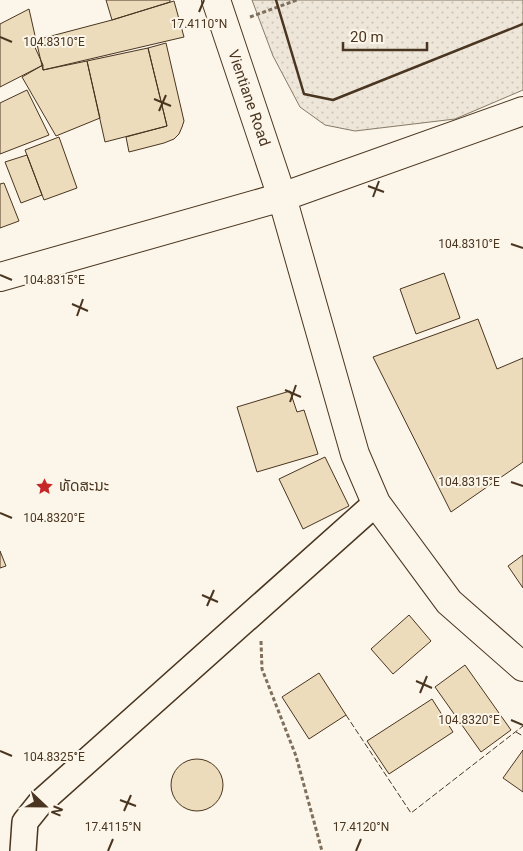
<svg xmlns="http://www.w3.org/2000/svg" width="523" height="851" font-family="Roboto,'Noto Sans Lao',sans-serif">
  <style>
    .grass { fill: url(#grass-dots); stroke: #887966 }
    .building { fill: #ecdcbc; stroke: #4a3520 }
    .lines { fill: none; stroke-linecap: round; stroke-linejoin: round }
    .minor-casing { stroke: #4a3520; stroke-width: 28 }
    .secondary-casing { stroke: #4a3520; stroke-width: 30 }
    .trunk-casing { stroke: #4a3520; stroke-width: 30 }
    .path { stroke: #7f6f5c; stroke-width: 3; stroke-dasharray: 4 2.5; stroke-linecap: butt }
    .minor { stroke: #fbf6e9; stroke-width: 25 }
    .secondary { stroke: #fbf6e9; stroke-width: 28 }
    .trunk { stroke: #fbf6e9; stroke-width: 28 }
    .fence { stroke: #4a3520; stroke-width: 1; stroke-dasharray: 6 2.5; stroke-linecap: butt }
    .wall { stroke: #4a3520; stroke-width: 2.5 }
    .ticks { fill: none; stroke: #4a3520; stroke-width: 2 }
    .labels { text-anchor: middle; stroke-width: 4; stroke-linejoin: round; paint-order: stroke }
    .street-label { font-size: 15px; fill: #4a3520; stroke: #fbf6e9 }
    .poi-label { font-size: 15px; fill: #4a3520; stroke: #fbf6e9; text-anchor: start }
    .ticks-label { font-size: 12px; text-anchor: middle; fill: #4a3520; stroke: #fbf6e9; stroke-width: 4; stroke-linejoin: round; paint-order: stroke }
  </style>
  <defs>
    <pattern id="grass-dots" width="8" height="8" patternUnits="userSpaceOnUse" patternTransform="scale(1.25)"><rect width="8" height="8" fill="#ede6d9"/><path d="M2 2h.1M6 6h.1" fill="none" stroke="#cdc6ba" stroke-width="1.8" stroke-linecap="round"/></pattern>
  </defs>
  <rect width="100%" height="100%" fill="#fbf6e9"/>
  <path class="grass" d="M252 0H523V90L455 119 355 131 325 125 300 107 273 56Z"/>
  <path class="building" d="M106 0H170V2L112 20Z
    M174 1 184 37 43 70 36 40 112 20Z
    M29 9 36 40 33 43 43 65 0 87V24Z
    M166 43 184 121 182 127 179 134 174 139 164 143 129 152 126 137 167 126 148 48Z
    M148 48 167 126 105 142 87 61Z
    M87 61 100 118 56 136 22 77 43 65V70Z
    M27 90 49 135 0 154V103Z
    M59 137 77 188 44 200 25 150Z
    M27 155 42 195 21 203 5 162Z
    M4 183 19 221 0 228V184Z
    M444 273 460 318 416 334 400 289Z
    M478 319 497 369 523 358V462L451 512 373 357Z
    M290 391 297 412 304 410 318 454 257 472 237 407Z
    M325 457 349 506 303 529 279 479Z
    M0 551 6 566 0 568Z
    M523 555V588L508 566Z
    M409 615 431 641 393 674 371 649Z
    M465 665 511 730 481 752 435 687Z
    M319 673 346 715 309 739 282 697Z
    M432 699 453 732 389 774 367 741Z
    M523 750V792L503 778Z
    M171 785a26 26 0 1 1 52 0a26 26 0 1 1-52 0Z"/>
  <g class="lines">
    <defs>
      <path id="minor" d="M23 851 25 822 41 802 376 503"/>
      <path id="secondary" d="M216 0 282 197"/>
      <path id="trunk" d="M282 197 355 454 376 503 449 602 523 667
        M0 277 282 197 523 111"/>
    </defs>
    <use href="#minor" class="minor-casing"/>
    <use href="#secondary" class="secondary-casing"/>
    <use href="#trunk" class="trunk-casing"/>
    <path class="path" d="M250 17 297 0
      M261 641 262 669 296 756 322 851"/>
    <use href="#minor" class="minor"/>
    <use href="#secondary" class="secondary"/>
    <use href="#trunk" class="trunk"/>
    <path class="fence" d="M346 715 411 813 523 726
      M516 732 523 736"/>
    <path class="wall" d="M276 0 304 94 333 100 523 24"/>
  </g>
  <path class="ticks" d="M199 12 204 0M0 37 12 42M154 99 171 106M159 111 166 95M368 186 384 192M373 197 379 181M511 244 523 248M0 275 12 280M72 304 88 311M77 316 83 299M285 390 301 397M290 402 296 385M511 482 523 486M0 513 12 518M202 595 218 602M207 606 214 590M416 681 432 688M420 693 427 676M511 720 523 725M0 751 12 756M120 800 136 806M124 811 131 795M108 851 113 839M356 851 361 839"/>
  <defs>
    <symbol id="sight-bare" viewBox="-9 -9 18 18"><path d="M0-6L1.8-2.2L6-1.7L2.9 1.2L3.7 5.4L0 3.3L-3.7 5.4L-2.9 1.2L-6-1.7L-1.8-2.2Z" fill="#c62828" stroke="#fbf6e9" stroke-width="2.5" paint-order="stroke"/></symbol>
  </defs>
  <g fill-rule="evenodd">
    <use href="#sight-bare" x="32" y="474" width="25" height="25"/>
  </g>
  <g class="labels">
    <g class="street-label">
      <text transform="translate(249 98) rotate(71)" y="5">Vientiane Road</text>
    </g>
    <g class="poi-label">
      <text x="59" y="491">ທັດສະນະ</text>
    </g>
  </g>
  <g class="ticks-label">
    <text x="199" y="28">17.4110°N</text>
    <text x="54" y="46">104.8310°E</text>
    <text x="469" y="248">104.8310°E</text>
    <text x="54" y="284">104.8315°E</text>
    <text x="469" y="486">104.8315°E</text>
    <text x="54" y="522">104.8320°E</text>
    <text x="469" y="724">104.8320°E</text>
    <text x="54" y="761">104.8325°E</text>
    <text x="113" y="831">17.4115°N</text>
    <text x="361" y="831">17.4120°N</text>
  </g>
  <g transform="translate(45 806) rotate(112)" stroke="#fbf6e9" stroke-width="4" paint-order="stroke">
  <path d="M0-4L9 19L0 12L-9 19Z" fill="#4a3520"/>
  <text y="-8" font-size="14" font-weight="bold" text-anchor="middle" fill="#4a3520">N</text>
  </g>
  <path d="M343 42v8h84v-8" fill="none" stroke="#4a3520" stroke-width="2.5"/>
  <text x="350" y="42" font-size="15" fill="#4a3520" stroke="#fbf6e9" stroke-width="4" paint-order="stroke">20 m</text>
</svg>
